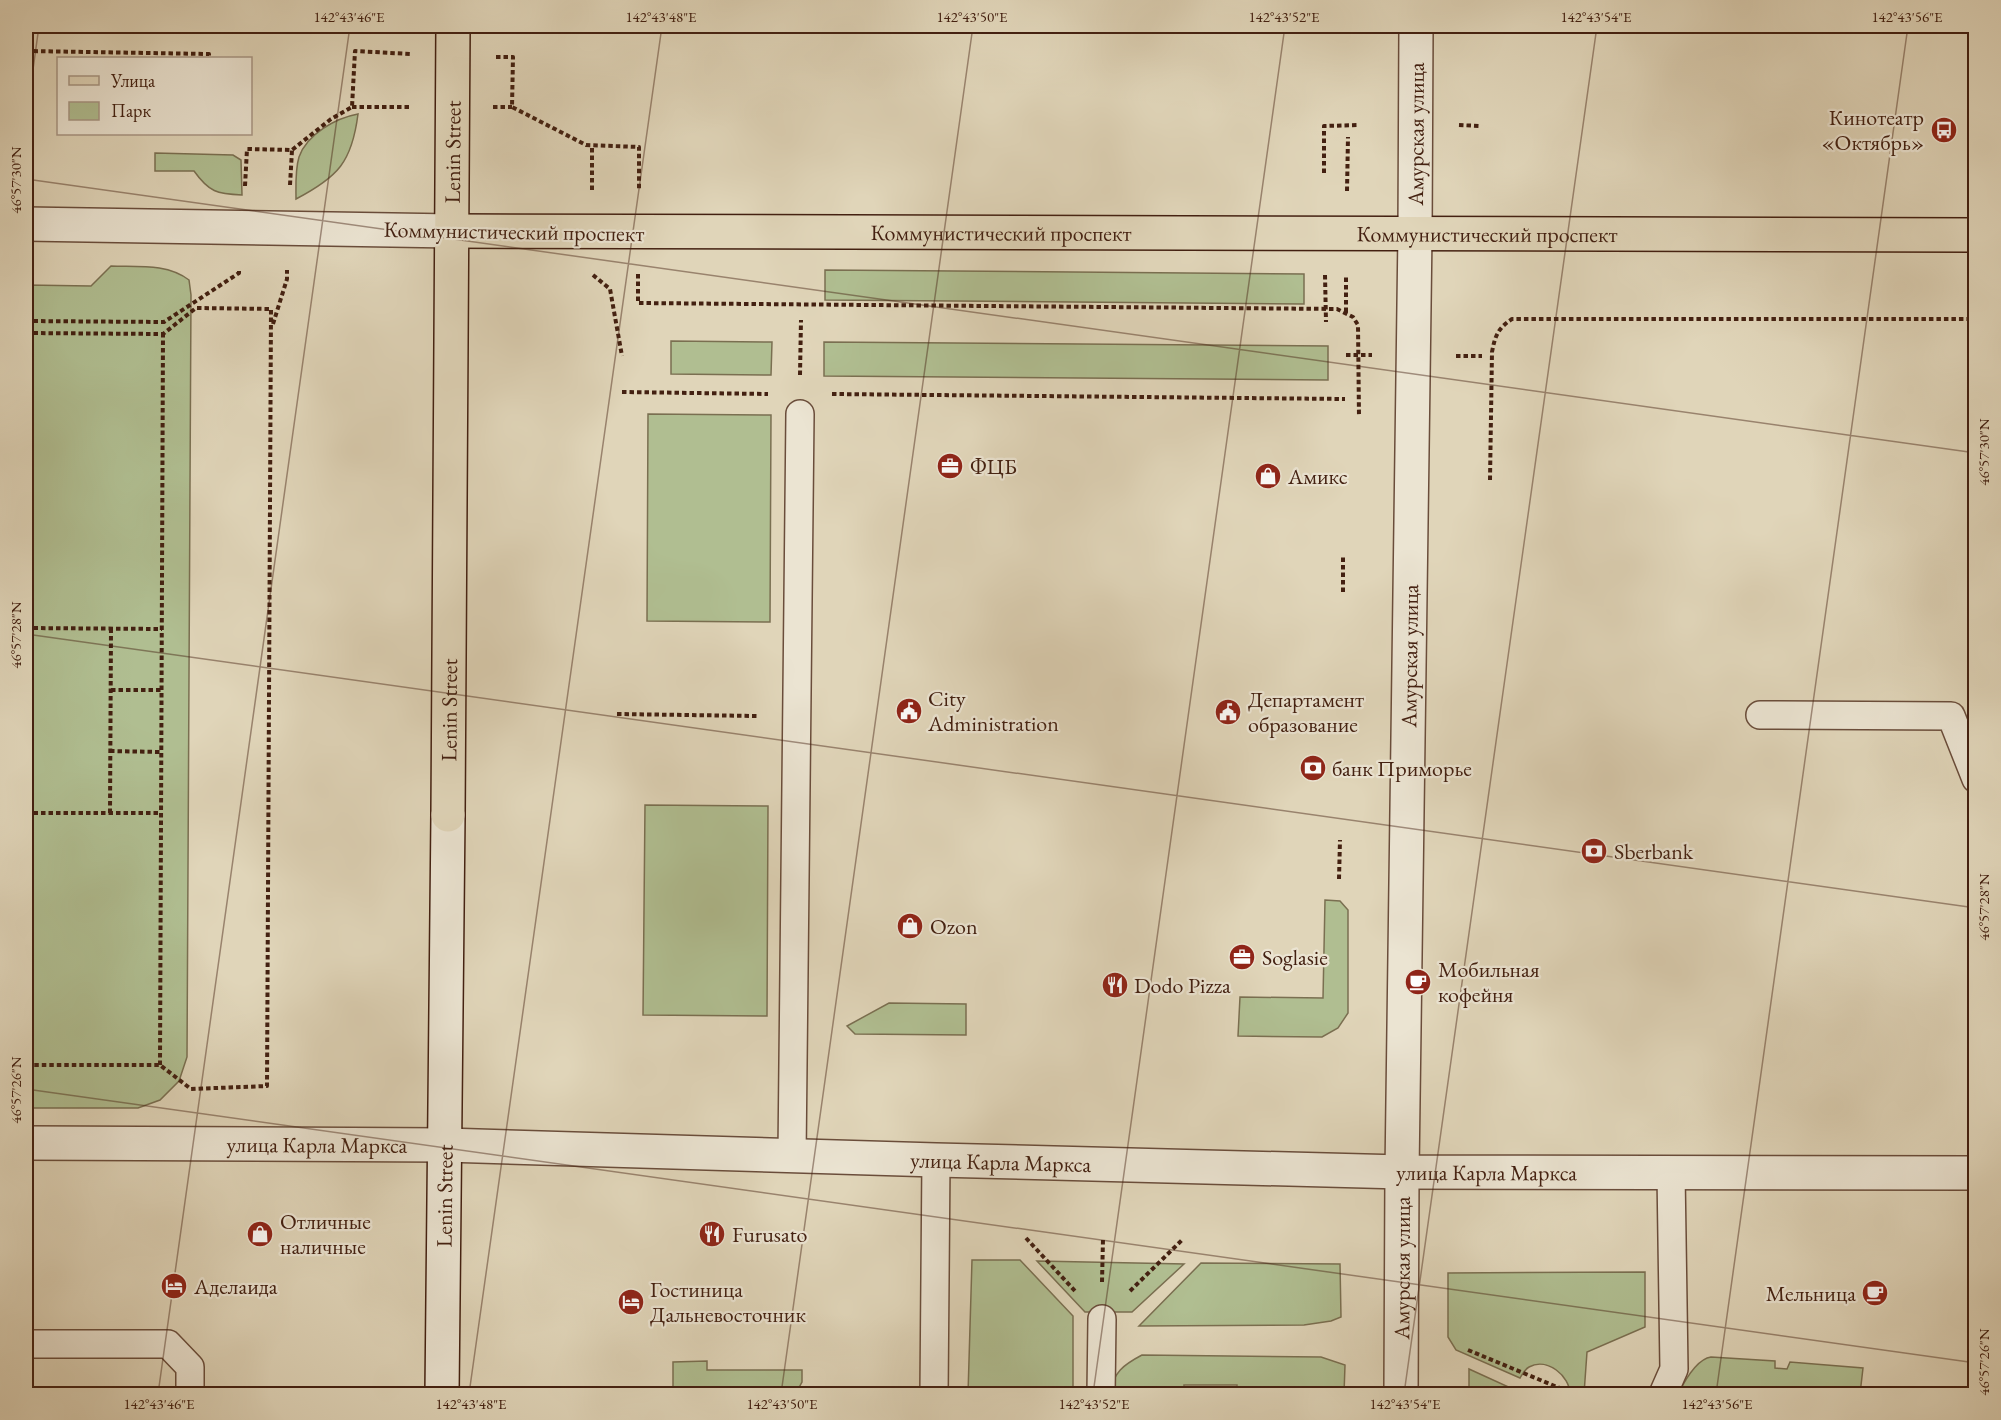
<svg xmlns="http://www.w3.org/2000/svg" width="2001" height="1420" viewBox="0 0 2001 1420" font-family="'EB Garamond',serif">
<style>
.green{fill:#b0be91;stroke:#7a6f51;stroke-width:1.5}
.lines{fill:none;stroke-linecap:round;stroke-linejoin:round}
.service-casing{stroke:#6a4d3b;stroke-width:30}
.minor-casing{stroke:#6a4d3b;stroke-width:36}
.tertiary-casing{stroke:#6a4d3b;stroke-width:36}
.secondary-casing{stroke:#432011;stroke-width:36}
.primary-casing{stroke:#432011;stroke-width:36}
.path{stroke:#432011;stroke-width:4;stroke-dasharray:4.5 3;stroke-linecap:butt}
.service{stroke:#ebe4d2;stroke-width:27}
.minor{stroke:#ebe4d2;stroke-width:33}
.tertiary{stroke:#ebe4d2;stroke-width:33}
.secondary{stroke:#ebe4d2;stroke-width:33}
.primary{stroke:#e0d5b9;stroke-width:33}
.ticks{fill:none;stroke:#432011;stroke-width:1.5;stroke-opacity:0.45}
.labels{text-anchor:middle;stroke-width:4.5;stroke-linejoin:round;paint-order:stroke}
.poi-label{font-size:22px;fill:#432011;stroke:#ebe4d2;text-anchor:start}
.street-label{font-size:22px;fill:#432011;stroke:#ebe4d2}
.neatline{fill:none;stroke:#432011;stroke-width:2}
.ticks-label{font-size:15px;text-anchor:middle;fill:#432011}
</style>
<rect width="100%" height="100%" fill="#e0d5b9"/>
<filter id="stains"><feTurbulence type="fractalNoise" baseFrequency=".00333" numOctaves="4"/><feColorMatrix values="0 0 0 0 .2 0 0 0 0 .09 0 0 0 0 .02 0 0 0 .5 -.17"/></filter>
<radialGradient id="worn" r=".72"><stop offset=".6" stop-color="#630" stop-opacity="0"/><stop offset="1" stop-color="#630" stop-opacity=".3"/></radialGradient>
<!-- green -->
<g class="green">
<path d="M358,114C352,162 338,177 296,199C296,185 295,170 299,157C307,134 336,118 358,114Z"/>
<path d="M155,153L233,155L241,160L242,195C217,194 209,192 194,171H155Z"/>
<path d="M111,266C137,267 167,263 189,280L191,295L187,1057L179,1081L160,1100L138,1108H26V285L91,286Z"/>
<polygon points="825,270 1304,274 1304,304 825,300"/>
<polygon points="671,341 772,342 771,375 671,374"/>
<polygon points="824,342 1328,346 1328,380 824,376"/>
<polygon points="648,414 771,415 770,622 647,621"/>
<polygon points="645,805 768,806 767,1016 643,1015"/>
<polygon points="1325,900 1340,901 1348,910 1348,1013 1338,1028 1322,1037 1238,1036 1240,997 1323,998"/>
<polygon points="889,1003 966,1004 966,1035 855,1034 847,1026"/>
<polygon points="972,1260 1020,1260 1073,1316 1073,1394 968,1394"/>
<polygon points="1037,1261 1184,1264 1132,1312 1085,1312"/>
<polygon points="1201,1263 1340,1264 1341,1317 1331,1321 1304,1325 1139,1326"/>
<path d="M1645,1272V1327L1587,1352L1584,1394H1570C1570,1376 1547,1357 1529,1367C1525,1369 1522,1375 1520,1378L1456,1350L1448,1337V1273Z"/>
<path d="M1142,1355L1321,1357L1345,1365L1344,1394H1237V1385H1184V1394H1109C1114,1372 1123,1365 1142,1355Z"/>
<path d="M1711,1357L1775,1361V1368L1787,1369L1790,1362L1863,1368L1860,1394L1763,1393L1762,1394H1678C1684,1382 1697,1359 1711,1357Z"/>
<polygon points="707,1361 707,1370 802,1370 802,1382 797,1391 778,1394 673,1394 673,1362"/>
<polygon points="1469,1369 1513,1389 1515,1394 1469,1394"/>
</g>
<g class="lines">
<defs>
<g id="service">
<polyline points="1760,715 1951,716 1976,779"/>
<polyline points="792,1156 800,414"/>
<polyline points="26,1344 168,1344 190,1367 190,1394"/>
<polyline points="934,1394 936,1160"/>
<polyline points="1101,1394 1102,1319"/>
<polyline points="1663,1394 1674,1369 1671,1173"/>
</g>
<g id="minor">
<path id="s1" d="M1401,1394L1402,1172L1415,233"/>
</g>
<g id="tertiary">
<polyline points="26,224 453,231"/>
<path id="s2" d="M1415,233L1416,26"/>
<path id="s3" d="M26,1143L446,1145L936,1160L1402,1172L1976,1173"/>
</g>
<g id="secondary">
<path id="s4" d="M442,1394L448,815"/>
</g>
<g id="primary">
<path id="s5" d="M453,231L1976,235"/>
<path id="s6" d="M448,815L453,26"/>
</g>
</defs>
<!-- service casing -->
<use href="#service" class="service-casing"/>
<!-- minor casing -->
<use href="#minor" class="minor-casing"/>
<!-- tertiary casing -->
<use href="#tertiary" class="tertiary-casing"/>
<!-- secondary casing -->
<use href="#secondary" class="secondary-casing"/>
<!-- primary casing -->
<use href="#primary" class="primary-casing"/>
<!-- path -->
<g class="path">
<polyline points="26,51 209,54 209,58"/>
<polyline points="496,57 513,57 512,107 586,145 639,147 639,189"/>
<polyline points="352,107 411,107"/>
<polyline points="493,107 512,107"/>
<polyline points="1459,125 1479,126"/>
<polyline points="1324,173 1324,126 1359,125"/>
<polyline points="290,185 292,150"/>
<polyline points="245,186 247,149 292,150 331,119 352,107 355,51 410,54"/>
<polyline points="592,190 592,146"/>
<polyline points="1347,191 1348,137"/>
<polyline points="638,274 638,303 1337,309 1353,317 1358,325 1359,417"/>
<polyline points="593,275 610,289 622,356"/>
<polyline points="1325,275 1326,322"/>
<polyline points="1346,312 1346,277"/>
<polyline points="26,321 164,322 239,273 239,271"/>
<polyline points="273,324 287,279 287,270"/>
<polyline points="26,333 163,334 196,308 271,309 267,1086 191,1089 160,1065 26,1065"/>
<polyline points="1346,355 1372,355"/>
<polyline points="1456,356 1482,356"/>
<polyline points="800,375 801,320"/>
<polyline points="622,392 768,394"/>
<polyline points="832,394 1345,399"/>
<path d="M1490,480L1492,352C1495,336 1498,328 1512,319H1976"/>
<polyline points="1343,592 1343,557"/>
<polyline points="26,628 162,629"/>
<polyline points="111,690 161,690"/>
<polyline points="617,714 757,716"/>
<polyline points="110,751 161,752"/>
<polyline points="26,813 161,813"/>
<polyline points="110,813 111,628"/>
<polyline points="1339,879 1340,840"/>
<polyline points="160,1065 163,334"/>
<polyline points="26,1199 31,1199"/>
<polyline points="1026,1238 1076,1292"/>
<polyline points="1102,1282 1103,1239"/>
<polyline points="1130,1291 1183,1239"/>
<polyline points="1468,1350 1574,1394"/>
</g>
<!-- service -->
<use href="#service" class="service"/>
<!-- minor -->
<use href="#minor" class="minor"/>
<!-- tertiary -->
<use href="#tertiary" class="tertiary"/>
<!-- secondary -->
<use href="#secondary" class="secondary"/>
<!-- primary -->
<use href="#primary" class="primary"/>
</g>
<!-- ticks -->
<path class="ticks" d="M26,120L39,26M26,179L1976,453M26,634L1976,908M26,1089L1976,1363M158,1394L350,26M469,1394L662,26M781,1394L973,26M1093,1394L1285,26M1404,1394L1597,26M1716,1394L1908,26"/>
<!-- icons -->
<defs>
<symbol id="bus-disc" viewBox="-11 -11 22 22"><circle r="9.5" fill="#8f2418" stroke="#ebe4d2"/><path d="M-5-6H5V4H4V6H2V4H-2V6H-4V4H-5ZM-3.5-4V0h7V-4ZM-3.5 1.2v1.5H-2V1.2ZM2 1.2v1.5H3.5V1.2Z" fill="#fff"/></symbol>
<symbol id="office-disc" viewBox="-11 -11 22 22"><circle r="9.5" fill="#8f2418" stroke="#ebe4d2"/><path d="M-6-3h4V-5.5h4V-3h4V5H-6ZM-1-4.5V-3h2v-1.5ZM-6 0V1H6V0Z" fill="#fff"/></symbol>
<symbol id="shop-disc" viewBox="-11 -11 22 22"><circle r="9.5" fill="#8f2418" stroke="#ebe4d2"/><path d="M-5-2.5h2.3a2.7 3.5 0 0 1 5.4 0H5L5.5 6h-11ZM-1.5-2.5h3a1.5 2.3 0 0 0-3 0Z" fill="#fff"/></symbol>
<symbol id="civic-disc" viewBox="-11 -11 22 22"><circle r="9.5" fill="#8f2418" stroke="#ebe4d2"/><path d="M-.6-6.5H3V-4.5H.6V-3L4-1V1h2V6H-6V1h2V-1L-.6-3ZM-1.2 2.5V6h2.4V2.5Z" fill="#fff"/></symbol>
<symbol id="bank-disc" viewBox="-11 -11 22 22"><circle r="9.5" fill="#8f2418" stroke="#ebe4d2"/><path d="M-6-4H6V4H-6ZM0-2.3a2.3 2.3 0 1 0 0 4.6a2.3 2.3 0 1 0 0-4.6Z" fill="#fff"/></symbol>
<symbol id="cafe-disc" viewBox="-11 -11 22 22"><circle r="9.5" fill="#8f2418" stroke="#ebe4d2"/><path d="M-5.5-4.5H6V0H3Q3 3.5 0 3.5H-2.5Q-5.5 3.5-5.5 0ZM3-3.2v2h1.7v-2ZM-6 4.5H4V6H-6Z" fill="#fff"/></symbol>
<symbol id="restaurant-disc" viewBox="-11 -11 22 22"><circle r="9.5" fill="#8f2418" stroke="#ebe4d2"/><path d="M-5-6h1v4h1v-4h1v4h1v-4h1v5L-1.5 .5V6h-2V.5L-5-1ZM5-6V6H3V1.5H1.5Q1.5-4 5-6Z" fill="#fff"/></symbol>
<symbol id="hotel-disc" viewBox="-11 -11 22 22"><circle r="9.5" fill="#8f2418" stroke="#ebe4d2"/><path d="M-6-4.5h1.5V1H6V5H4.5V3h-9V5H-6ZM-4 0a1.8 1.8 0 1 1 3.6 0ZM.5 0V-2.5h3Q6-2.5 6 0Z" fill="#fff"/></symbol>
</defs>
<g fill-rule="evenodd">
<use href="#bus-disc" x="1929" y="115" width="30" height="30"/>
<use href="#office-disc" x="935" y="451" width="30" height="30"/>
<use href="#shop-disc" x="1253" y="461" width="30" height="30"/>
<use href="#civic-disc" x="894" y="696" width="30" height="30"/>
<use href="#civic-disc" x="1213" y="697" width="30" height="30"/>
<use href="#bank-disc" x="1298" y="753" width="30" height="30"/>
<use href="#bank-disc" x="1579" y="836" width="30" height="30"/>
<use href="#shop-disc" x="895" y="911" width="30" height="30"/>
<use href="#office-disc" x="1227" y="942" width="30" height="30"/>
<use href="#cafe-disc" x="1403" y="967" width="30" height="30"/>
<use href="#restaurant-disc" x="1100" y="970" width="30" height="30"/>
<use href="#shop-disc" x="245" y="1219" width="30" height="30"/>
<use href="#restaurant-disc" x="697" y="1219" width="30" height="30"/>
<use href="#hotel-disc" x="159" y="1271" width="30" height="30"/>
<use href="#cafe-disc" x="1860" y="1278" width="30" height="30"/>
<use href="#hotel-disc" x="616" y="1287" width="30" height="30"/>
</g>
<g class="labels">
<!-- poi labels -->
<g class="poi-label">
<text x="1924" y="125" text-anchor="end">Кинотеатр<tspan x="1924" dy="25">«Октябрь»</tspan></text>
<text x="970" y="474">ФЦБ</text>
<text x="1288" y="484">Амикс</text>
<text x="928" y="706">City<tspan x="928" dy="25">Administration</tspan></text>
<text x="1248" y="707">Департамент<tspan x="1248" dy="25">образование</tspan></text>
<text x="1332" y="776">банк Приморье</text>
<text x="1614" y="859">Sberbank</text>
<text x="930" y="934">Ozon</text>
<text x="1262" y="965">Soglasie</text>
<text x="1438" y="977">Мобильная<tspan x="1438" dy="25">кофейня</tspan></text>
<text x="1134" y="993">Dodo Pizza</text>
<text x="280" y="1229">Отличные<tspan x="280" dy="25">наличные</tspan></text>
<text x="732" y="1242">Furusato</text>
<text x="194" y="1294">Аделаида</text>
<text x="650" y="1297">Гостиница<tspan x="650" dy="25">Дальневосточник</tspan></text>
<text x="1856" y="1301" text-anchor="end">Мельница</text>
</g>
<!-- street labels -->
<g class="street-label">
<text dy="8" stroke="none"><textPath href="#s2" startOffset="99">Амурская улица</textPath></text>
<text dy="8" stroke="none"><textPath href="#s6" startOffset="663">Lenin Street</textPath></text>
<text transform="translate(514 231) rotate(1)" y="8">Коммунистический проспект</text>
<text dy="8" stroke="none"><textPath href="#s5" startOffset="548">Коммунистический проспект</textPath></text>
<text dy="8" stroke="none"><textPath href="#s5" startOffset="1034">Коммунистический проспект</textPath></text>
<text dy="8" stroke="none"><textPath href="#s1" startOffset="738">Амурская улица</textPath></text>
<text dy="8" stroke="none"><textPath href="#s6" startOffset="105">Lenin Street</textPath></text>
<text dy="8" stroke="none"><textPath href="#s3" startOffset="291">улица Карла Маркса</textPath></text>
<text dy="8" stroke="none"><textPath href="#s3" startOffset="975">улица Карла Маркса</textPath></text>
<text dy="8" stroke="none"><textPath href="#s3" startOffset="1461">улица Карла Маркса</textPath></text>
<text dy="8" stroke="none"><textPath href="#s4" startOffset="198">Lenin Street</textPath></text>
<text dy="8" stroke="none"><textPath href="#s1" startOffset="126">Амурская улица</textPath></text>
</g>
</g>
<!-- margin -->
<rect width="2001" height="1420" fill="none" stroke="#e0d5b9" stroke-width="66"/>
<!-- legend -->
<rect x="57" y="57" width="195" height="78" fill="#ebe4d2" stroke="#a89685" stroke-width="1.5"/>
<rect x="69" y="76" width="30" height="9" fill="#e0d5b9" stroke="#a89685" stroke-width="1.5"/>
<text x="111" y="87" font-size="18" fill="#432011">Улица</text>
<rect x="69" y="102" width="30" height="18" fill="#b0be91" stroke="#a89685" stroke-width="1.5"/>
<text x="111" y="117" font-size="18" fill="#432011">Парк</text>
<rect x="33" y="33" width="1935" height="1354" class="neatline"/>
<g class="ticks-label">
<text x="349" y="22">142°43'46"E</text>
<text x="661" y="22">142°43'48"E</text>
<text x="972" y="22">142°43'50"E</text>
<text x="1284" y="22">142°43'52"E</text>
<text x="1596" y="22">142°43'54"E</text>
<text x="1907" y="22">142°43'56"E</text>
<text transform="translate(16 180) rotate(-90)" y="5">46°57'30"N</text>
<text transform="translate(1984 452) rotate(-90)" y="5">46°57'30"N</text>
<text transform="translate(16 635) rotate(-90)" y="5">46°57'28"N</text>
<text transform="translate(1984 907) rotate(-90)" y="5">46°57'28"N</text>
<text transform="translate(16 1090) rotate(-90)" y="5">46°57'26"N</text>
<text transform="translate(1984 1362) rotate(-90)" y="5">46°57'26"N</text>
<text x="159" y="1409">142°43'46"E</text>
<text x="471" y="1409">142°43'48"E</text>
<text x="782" y="1409">142°43'50"E</text>
<text x="1094" y="1409">142°43'52"E</text>
<text x="1405" y="1409">142°43'54"E</text>
<text x="1717" y="1409">142°43'56"E</text>
</g>
<rect width="100%" height="100%" filter="url(#stains)"/>
<rect width="100%" height="100%" fill="url(#worn)"/>
</svg>
